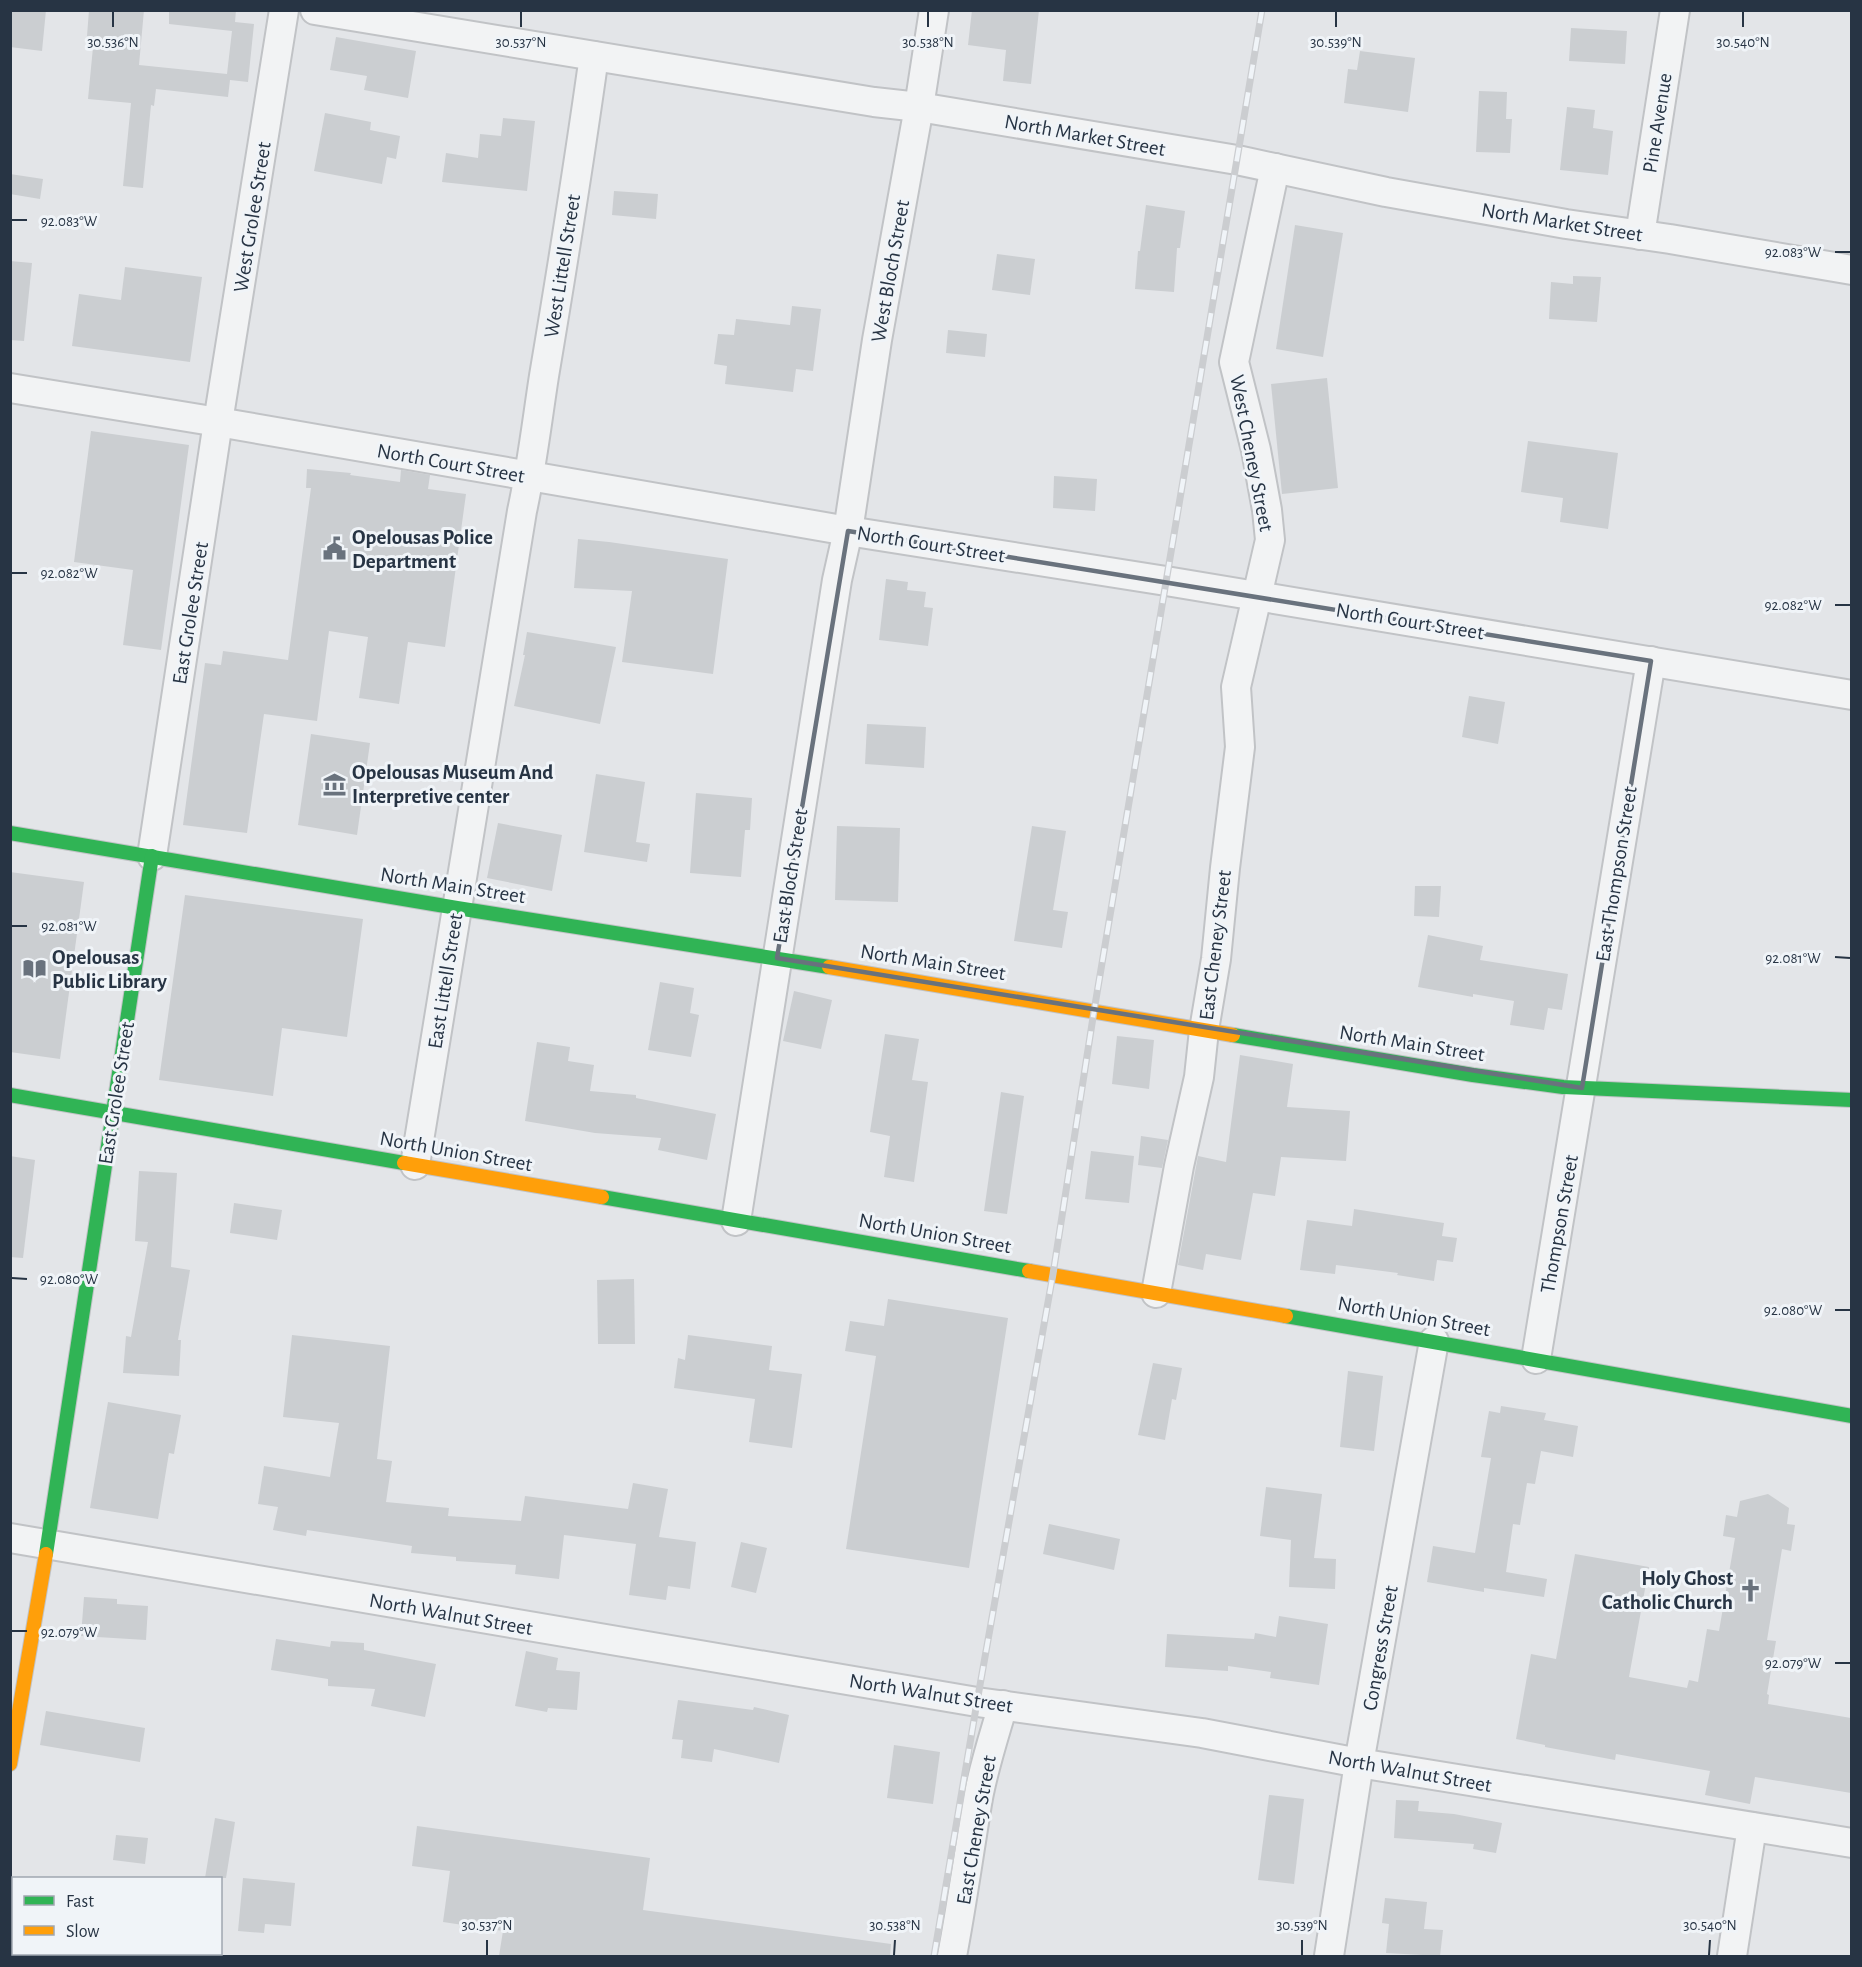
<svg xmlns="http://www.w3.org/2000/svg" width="1862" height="1967" viewBox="0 0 1862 1967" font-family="'Alegreya Sans',sans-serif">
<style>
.building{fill:#cbced1}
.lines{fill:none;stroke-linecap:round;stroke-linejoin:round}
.street-casing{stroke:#c1c3c6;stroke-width:32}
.fast-casing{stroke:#c1c3c6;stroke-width:16}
.slow-casing{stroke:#c1c3c6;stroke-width:16}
.street{stroke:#f2f3f4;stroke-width:28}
.fast{stroke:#30b455;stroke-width:14}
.slow{stroke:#ff9f0a;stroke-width:14}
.rail-casing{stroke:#cbcdd0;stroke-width:7}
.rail{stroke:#f0f4f8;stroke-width:4.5;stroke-dasharray:14;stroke-linecap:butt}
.marked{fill:none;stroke:#69727d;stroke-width:4.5;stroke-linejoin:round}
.ticks{fill:none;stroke:#273444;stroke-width:2}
.labels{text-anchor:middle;stroke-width:6;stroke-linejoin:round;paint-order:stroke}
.street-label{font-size:21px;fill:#273444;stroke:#f0f4f8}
.poi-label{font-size:21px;font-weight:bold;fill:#273444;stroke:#f0f4f8;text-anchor:start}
.ticks-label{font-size:15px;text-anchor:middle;fill:#273444;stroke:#f0f4f8;stroke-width:6;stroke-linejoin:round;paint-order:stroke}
</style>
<rect width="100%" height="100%" fill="#e3e5e8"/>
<!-- building -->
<g class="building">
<polygon points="12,10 46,10 42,51 10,47"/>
<polygon points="89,10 144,10 139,65 227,74 232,31 169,24 169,10 236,10 235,22 254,24 248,82 230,80 228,97 156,89 154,106 151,105 143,188 123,186 131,103 88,99 94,37 87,36"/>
<polygon points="972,10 1039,10 1031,84 1003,81 1006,50 968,45"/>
<polygon points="1571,28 1627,31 1625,64 1569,61"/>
<polygon points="336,37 416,51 408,98 364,90 367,76 330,70"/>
<polygon points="1360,51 1415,58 1408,112 1344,103 1348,69 1357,70"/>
<polygon points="1479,91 1507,92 1506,119 1512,119 1510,153 1476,152"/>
<polygon points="1567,107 1595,110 1593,128 1613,131 1608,175 1560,170"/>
<polygon points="325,113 371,122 370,130 400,136 396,159 387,157 382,184 314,171"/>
<polygon points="503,118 535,121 527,191 442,182 446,153 478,158 480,134 501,136"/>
<polygon points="10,174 43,179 40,199 10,194"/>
<polygon points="614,191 658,194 656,219 612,215"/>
<polygon points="1146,205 1185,211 1180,248 1177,248 1174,292 1135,289 1138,251 1140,251"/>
<polygon points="1295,225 1343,233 1323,357 1276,349"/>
<polygon points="997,254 1035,259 1030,295 992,290"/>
<polygon points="10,261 32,263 24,341 10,340"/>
<polygon points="125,267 202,277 190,362 72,346 79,294 121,300"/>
<polygon points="1573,276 1601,277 1597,322 1549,319 1551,282 1573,284"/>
<polygon points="792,306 821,309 813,371 796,369 793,392 725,384 727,366 714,364 718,334 734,335 736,319 790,325"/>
<polygon points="948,330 987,334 985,357 946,353"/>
<polygon points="1327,378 1338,488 1282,494 1271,384"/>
<polygon points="91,431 189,445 161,650 123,645 133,570 74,562"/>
<polygon points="1528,441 1618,453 1608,529 1560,522 1563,498 1521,492"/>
<polygon points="307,469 351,473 350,475 400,482 401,470 430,475 428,489 466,494 445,647 408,642 399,704 359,698 368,637 329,631 317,721 264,714 247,833 183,825 205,663 221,665 223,651 288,660 311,488 306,488"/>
<polygon points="1054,476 1097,479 1095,511 1053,508"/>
<polygon points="578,539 609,542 728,559 713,674 622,662 632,591 574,588"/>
<polygon points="886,579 908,582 907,590 926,592 924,607 933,608 928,646 879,640"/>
<polygon points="527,632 616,647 600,724 514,706 525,655 523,655"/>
<polygon points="1469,696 1505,702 1498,744 1462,737"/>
<polygon points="867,724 926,727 924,768 865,764"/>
<polygon points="311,734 370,743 357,835 298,825"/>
<polygon points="596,774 645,782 636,842 650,844 647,862 584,852"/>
<polygon points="696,793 752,798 750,830 745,830 741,877 690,873"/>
<polygon points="498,823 562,835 552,891 487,878"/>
<polygon points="837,826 900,828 898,902 835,900"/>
<polygon points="1032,826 1066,831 1053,910 1068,912 1062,948 1014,941"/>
<polygon points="10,872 84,882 60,1059 10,1052"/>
<polygon points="1415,886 1441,886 1439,917 1414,916"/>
<polygon points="185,895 363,919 347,1037 282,1028 273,1096 159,1080"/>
<polygon points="1428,935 1483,946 1480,960 1568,974 1562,1010 1548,1008 1544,1030 1510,1025 1514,1001 1473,994 1473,997 1418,987"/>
<polygon points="660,982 694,988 690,1013 699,1015 691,1057 648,1050"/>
<polygon points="794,991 832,1000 821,1049 783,1041"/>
<polygon points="885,1034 919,1039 912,1080 928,1082 914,1182 884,1177 890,1136 870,1132"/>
<polygon points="1117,1036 1154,1040 1149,1089 1112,1084"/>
<polygon points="537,1042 570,1047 568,1061 594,1065 590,1091 636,1095 636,1098 716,1114 707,1160 658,1150 661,1138 595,1133 525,1121"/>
<polygon points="1240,1055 1293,1064 1287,1107 1350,1111 1346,1161 1281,1157 1275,1196 1253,1193 1241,1260 1206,1254 1203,1270 1178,1265 1198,1156 1226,1162"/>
<polygon points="1001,1092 1024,1096 1007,1214 984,1211"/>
<polygon points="1141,1136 1168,1140 1162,1168 1138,1165"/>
<polygon points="1091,1151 1134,1156 1129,1203 1085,1199"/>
<polygon points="10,1156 35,1160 23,1258 10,1257"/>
<polygon points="139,1171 177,1173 171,1267 190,1270 178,1340 181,1340 179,1376 123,1373 126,1336 131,1337 148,1242 135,1241"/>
<polygon points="234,1203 282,1210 277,1240 230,1233"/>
<polygon points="1354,1209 1444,1223 1442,1236 1457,1238 1453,1262 1437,1260 1434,1281 1397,1275 1398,1273 1336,1265 1335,1274 1300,1270 1307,1220 1352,1226"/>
<polygon points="634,1279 635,1344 598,1344 597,1280"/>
<polygon points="888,1299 1008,1318 969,1568 846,1549 876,1356 845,1351 850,1321 884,1326"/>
<polygon points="292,1335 390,1346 377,1459 392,1461 386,1502 449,1508 448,1516 521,1521 525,1496 628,1509 633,1483 668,1489 659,1537 696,1542 690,1589 668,1586 666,1600 629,1595 636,1544 564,1535 559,1579 515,1574 516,1565 456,1561 456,1557 411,1553 412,1546 307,1530 306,1536 273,1530 278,1507 258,1504 264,1466 330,1477 339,1423 283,1417"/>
<polygon points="688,1335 772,1346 769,1370 802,1374 792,1448 749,1442 755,1399 674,1388 678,1358 685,1360"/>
<polygon points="1153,1363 1182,1368 1176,1400 1172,1399 1165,1440 1138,1435"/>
<polygon points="1348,1371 1383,1376 1374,1451 1340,1447"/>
<polygon points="108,1402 181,1415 174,1454 169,1453 158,1519 90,1508"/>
<polygon points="1501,1406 1546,1413 1544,1420 1578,1426 1573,1457 1541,1451 1535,1484 1527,1483 1520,1525 1513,1524 1506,1572 1547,1579 1544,1597 1484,1588 1484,1592 1427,1582 1433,1546 1475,1553 1491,1458 1481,1457 1489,1411 1500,1413"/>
<polygon points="1266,1487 1322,1494 1314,1558 1336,1559 1335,1589 1289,1587 1291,1540 1260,1536"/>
<polygon points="1768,1494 1789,1508 1787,1524 1795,1525 1791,1551 1782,1549 1767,1640 1776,1641 1767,1694 1769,1695 1768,1704 1851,1718 1851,1793 1755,1777 1750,1804 1705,1795 1710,1771 1616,1754 1615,1760 1545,1747 1545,1745 1516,1739 1531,1654 1556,1659 1575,1554 1649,1567 1629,1677 1687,1688 1689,1680 1698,1682 1707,1629 1719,1631 1735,1538 1723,1536 1726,1515 1737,1517 1740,1501"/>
<polygon points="1049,1524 1120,1539 1114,1570 1043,1554"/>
<polygon points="741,1542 767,1548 756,1593 731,1587"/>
<polygon points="84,1597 117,1599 117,1604 148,1606 146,1640 81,1636"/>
<polygon points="1279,1616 1328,1624 1319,1685 1270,1678 1271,1672 1228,1666 1228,1671 1165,1667 1167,1634 1254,1639 1255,1633 1276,1637"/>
<polygon points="276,1639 330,1647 331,1641 364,1643 364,1650 436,1664 425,1717 371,1706 375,1689 328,1686 328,1679 271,1670"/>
<polygon points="526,1651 558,1658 556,1670 580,1672 577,1710 548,1708 547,1712 515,1706"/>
<polygon points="678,1700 753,1710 754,1707 789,1715 779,1763 714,1749 712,1762 681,1758 683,1740 672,1739"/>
<polygon points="46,1711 145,1728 140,1762 40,1745"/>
<polygon points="894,1745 940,1752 933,1804 887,1798"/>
<polygon points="1269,1795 1304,1799 1294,1884 1258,1880"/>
<polygon points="1396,1800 1419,1801 1418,1811 1454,1814 1502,1823 1496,1853 1473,1849 1474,1844 1394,1838"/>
<polygon points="215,1818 235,1822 226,1878 205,1878"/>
<polygon points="417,1826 650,1858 643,1910 891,1944 890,1956 499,1956 503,1931 443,1922 450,1871 412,1866"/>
<polygon points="116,1835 148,1838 145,1864 113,1860"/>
<polygon points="243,1878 295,1883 291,1926 265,1924 264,1933 238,1931"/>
<polygon points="1385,1898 1427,1902 1424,1929 1443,1930 1440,1956 1386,1953 1389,1924 1382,1923"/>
</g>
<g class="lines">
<defs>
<g id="street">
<polyline points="315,10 874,102 919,107 1237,160 1386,192 1566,224 1670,239 1852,270"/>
<polyline points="1640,235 1675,10"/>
<polyline points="10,388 218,422 848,531 1166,581 1852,695"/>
<polyline points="152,856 218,422 284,10"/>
<path d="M415,1165L522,511C532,466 537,421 544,376C562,269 579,163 594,56"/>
<polyline points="736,1221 837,580 848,531 877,340 919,107 934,10"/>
<polyline points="1156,1293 1179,1166 1199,1077 1204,1030 1216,959 1225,868 1240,747 1236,687 1270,540 1267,510 1256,450 1234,362 1275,168"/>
<polyline points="1536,1359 1651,661"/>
<polyline points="10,1538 977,1702 1202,1733 1359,1763 1852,1843"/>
<path d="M952,1956C962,1904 969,1851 978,1798C984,1766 994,1736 1003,1705"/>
<polyline points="1329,1956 1359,1763 1434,1341"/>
<polyline points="1732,1956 1752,1827"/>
</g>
<g id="fast">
<polyline points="10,833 457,908 829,967"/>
<polyline points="1233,1035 1473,1075 1563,1087 1852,1100"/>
<polyline points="10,1095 404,1163"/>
<polyline points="602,1197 1029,1271"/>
<polyline points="1286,1316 1852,1416"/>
<polyline points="46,1554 152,856"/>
</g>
<g id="slow">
<polyline points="829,967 1233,1035"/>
<polyline points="404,1163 602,1197"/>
<polyline points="1029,1271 1286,1316"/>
<polyline points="10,1764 46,1554"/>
</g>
</defs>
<!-- street casing -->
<use href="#street" class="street-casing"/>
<!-- fast casing -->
<use href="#fast" class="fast-casing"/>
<!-- slow casing -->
<use href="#slow" class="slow-casing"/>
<!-- street -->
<use href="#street" class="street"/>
<!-- fast -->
<use href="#fast" class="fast"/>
<!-- slow -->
<use href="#slow" class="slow"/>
<defs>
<polyline id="rail" points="934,1956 977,1702 1053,1274 1094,1011 1262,10"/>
</defs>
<!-- rail casing -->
<use href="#rail" class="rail-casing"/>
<!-- rail -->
<use href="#rail" class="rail"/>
</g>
<!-- marked area -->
<path class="marked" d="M848,531L1651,661L1582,1088L777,958Z"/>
<!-- ticks -->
<path class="ticks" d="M113,27V12M521,27V12M928,27V12M1336,27V12M1743,27V12M12,220H27M1835,252H1850M12,573H27M1835,605H1850M12,926H27M1835,957L1850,958M12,1278L27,1279M1835,1310H1850M12,1631H27M1835,1663H1850M487,1955V1940M894,1955L895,1940M1302,1955V1940M1709,1955L1710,1940"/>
<!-- icons -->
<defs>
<symbol id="civic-bare" viewBox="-9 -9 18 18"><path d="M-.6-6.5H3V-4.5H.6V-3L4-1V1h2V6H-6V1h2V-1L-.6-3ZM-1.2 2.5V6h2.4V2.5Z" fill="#69727d" stroke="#f0f4f8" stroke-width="2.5" paint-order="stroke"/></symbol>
<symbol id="museum-bare" viewBox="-9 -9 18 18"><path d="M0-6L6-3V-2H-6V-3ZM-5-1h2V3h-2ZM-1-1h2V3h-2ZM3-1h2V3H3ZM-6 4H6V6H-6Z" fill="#69727d" stroke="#f0f4f8" stroke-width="2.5" paint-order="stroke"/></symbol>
<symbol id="library-bare" viewBox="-9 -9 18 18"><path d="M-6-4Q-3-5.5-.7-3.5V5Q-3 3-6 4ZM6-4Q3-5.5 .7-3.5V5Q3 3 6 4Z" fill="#69727d" stroke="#f0f4f8" stroke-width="2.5" paint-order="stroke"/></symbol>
<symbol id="church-bare" viewBox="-9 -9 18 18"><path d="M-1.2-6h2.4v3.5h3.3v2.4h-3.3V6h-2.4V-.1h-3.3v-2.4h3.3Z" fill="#69727d" stroke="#f0f4f8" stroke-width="2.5" paint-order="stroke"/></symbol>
</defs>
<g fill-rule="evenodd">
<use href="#civic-bare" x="318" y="532" width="33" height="33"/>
<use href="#museum-bare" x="318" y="768" width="33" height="33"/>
<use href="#library-bare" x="18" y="952" width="33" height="33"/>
<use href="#church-bare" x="1734" y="1574" width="33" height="33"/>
</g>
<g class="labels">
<!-- street labels -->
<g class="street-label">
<text transform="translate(1657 123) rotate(-81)" y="7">Pine Avenue</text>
<text transform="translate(1085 135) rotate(10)" y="7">North Market Street</text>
<text transform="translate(252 217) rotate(-81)" y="7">West Grolee Street</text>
<text transform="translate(1562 222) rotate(9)" y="7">North Market Street</text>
<text transform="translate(562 266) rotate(-81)" y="7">West Littell Street</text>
<text transform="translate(890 271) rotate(-80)" y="7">West Bloch Street</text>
<text transform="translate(1252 453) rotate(79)" y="7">West Cheney Street</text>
<text transform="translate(451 463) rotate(10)" y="7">North Court Street</text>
<text transform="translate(931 544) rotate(9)" y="7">North Court Street</text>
<text transform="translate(190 613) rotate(-81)" y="7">East Grolee Street</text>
<text transform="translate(1410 621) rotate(9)" y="7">North Court Street</text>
<text transform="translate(1616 874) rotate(-81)" y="7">East Thompson Street</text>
<text transform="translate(790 876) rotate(-81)" y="7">East Bloch Street</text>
<text transform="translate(453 885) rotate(9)" y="7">North Main Street</text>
<text transform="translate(1215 945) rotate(-83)" y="7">East Cheney Street</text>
<text transform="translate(933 962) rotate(9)" y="7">North Main Street</text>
<text transform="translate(445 981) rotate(-81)" y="7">East Littell Street</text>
<text transform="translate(1412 1043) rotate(9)" y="7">North Main Street</text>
<text transform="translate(116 1093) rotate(-81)" y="7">East Grolee Street</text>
<text transform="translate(456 1151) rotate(10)" y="7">North Union Street</text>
<text transform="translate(1559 1224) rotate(-80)" y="7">Thompson Street</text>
<text transform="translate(935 1233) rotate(10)" y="7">North Union Street</text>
<text transform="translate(1414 1316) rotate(10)" y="7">North Union Street</text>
<text transform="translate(451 1614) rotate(10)" y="7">North Walnut Street</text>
<text transform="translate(1380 1648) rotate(-80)" y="7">Congress Street</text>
<text transform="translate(931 1693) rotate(9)" y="7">North Walnut Street</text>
<text transform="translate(1410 1771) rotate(10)" y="7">North Walnut Street</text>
<text transform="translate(976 1830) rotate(-80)" y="7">East Cheney Street</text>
</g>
<!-- poi labels -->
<g class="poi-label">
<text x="352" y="544">Opelousas Police<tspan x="352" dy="24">Department</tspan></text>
<text x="352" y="779">Opelousas Museum And<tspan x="352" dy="24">Interpretive center</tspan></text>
<text x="52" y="964">Opelousas<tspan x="52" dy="24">Public Library</tspan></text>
<text x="1733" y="1585" text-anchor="end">Holy Ghost<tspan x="1733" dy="24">Catholic Church</tspan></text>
</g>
</g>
<g class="ticks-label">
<text x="113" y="47">30.536°N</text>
<text x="521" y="47">30.537°N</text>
<text x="928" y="47">30.538°N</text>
<text x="1336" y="47">30.539°N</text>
<text x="1743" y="47">30.540°N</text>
<text x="69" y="226">92.083°W</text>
<text x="1793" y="257">92.083°W</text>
<text x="69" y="578">92.082°W</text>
<text x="1793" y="610">92.082°W</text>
<text x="69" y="931">92.081°W</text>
<text x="1793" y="963">92.081°W</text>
<text x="69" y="1284">92.080°W</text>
<text x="1793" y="1315">92.080°W</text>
<text x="69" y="1637">92.079°W</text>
<text x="1793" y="1668">92.079°W</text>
<text x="487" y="1930">30.537°N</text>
<text x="895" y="1930">30.538°N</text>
<text x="1302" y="1930">30.539°N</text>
<text x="1710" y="1930">30.540°N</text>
</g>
<!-- border -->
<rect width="1862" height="1967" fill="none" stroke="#273444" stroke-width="24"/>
<!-- legend -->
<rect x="12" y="1877" width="210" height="78" fill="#f0f4f8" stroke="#a0a7b0" stroke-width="1.5"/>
<rect x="24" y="1896" width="30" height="9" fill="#30b455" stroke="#a0a7b0" stroke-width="1.5"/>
<text x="66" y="1907" font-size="18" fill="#273444">Fast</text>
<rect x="24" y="1926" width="30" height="9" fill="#ff9f0a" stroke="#a0a7b0" stroke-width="1.5"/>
<text x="66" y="1937" font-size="18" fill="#273444">Slow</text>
</svg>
